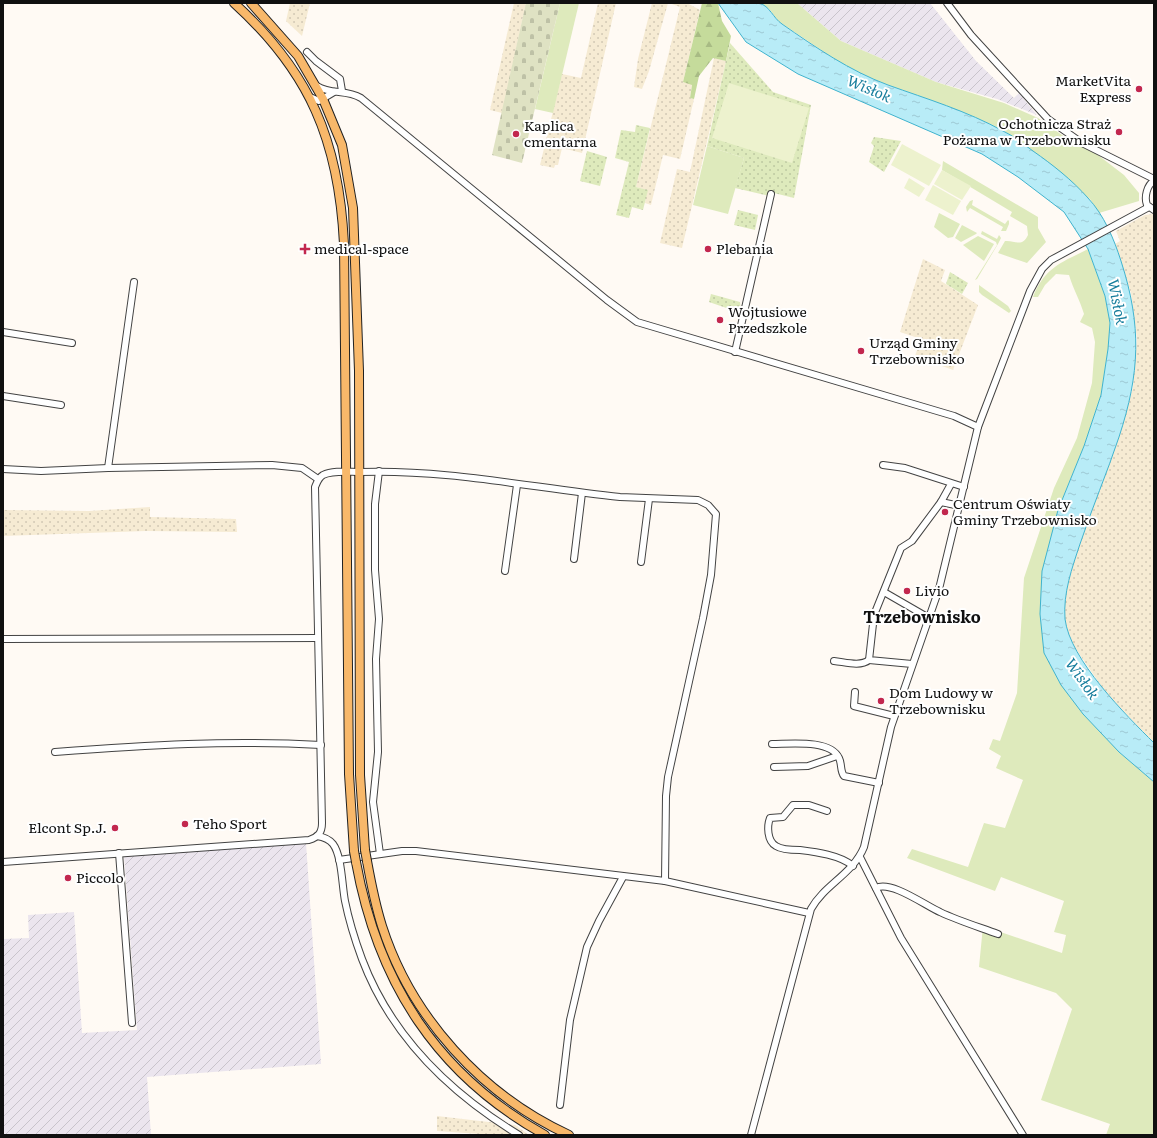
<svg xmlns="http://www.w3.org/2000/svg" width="1157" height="1138" viewBox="0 0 1157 1138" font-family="Literata,serif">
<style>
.industrial{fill:url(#industrial-furrows)}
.farmland{fill:url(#farmland-dots)}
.grass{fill:#deeabc}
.forest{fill:url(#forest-firs)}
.cemetery{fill:url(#cemetery-stones)}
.park{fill:url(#park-dots)}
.pitch{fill:#edf2ce}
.water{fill:url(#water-ripples);stroke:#3fb3ce}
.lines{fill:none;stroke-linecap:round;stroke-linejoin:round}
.minor-casing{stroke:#434343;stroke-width:8}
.major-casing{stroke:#212121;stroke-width:10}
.minor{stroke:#fff;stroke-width:6}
.major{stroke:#f8b86a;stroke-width:8}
.major-bridge-casing{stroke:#212121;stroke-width:10;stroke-linecap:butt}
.major-bridge{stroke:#f8b86a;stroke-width:8}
.poi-dot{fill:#c2274e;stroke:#fff;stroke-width:1.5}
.labels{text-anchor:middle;stroke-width:4;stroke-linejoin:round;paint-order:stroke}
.poi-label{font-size:14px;fill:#101010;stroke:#fff;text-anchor:start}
.water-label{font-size:15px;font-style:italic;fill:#187e9d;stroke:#fff}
.quarter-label{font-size:16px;font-weight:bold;fill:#101010;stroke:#fff}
</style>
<defs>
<pattern id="industrial-furrows" width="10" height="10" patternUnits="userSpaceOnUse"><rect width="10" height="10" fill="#ebe5ee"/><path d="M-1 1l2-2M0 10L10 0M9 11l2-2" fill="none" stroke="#c8c3cb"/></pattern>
<pattern id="farmland-dots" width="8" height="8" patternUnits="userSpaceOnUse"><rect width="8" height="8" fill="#f6ebd3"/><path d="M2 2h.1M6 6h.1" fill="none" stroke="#d2c8b4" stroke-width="1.8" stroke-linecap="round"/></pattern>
<pattern id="forest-firs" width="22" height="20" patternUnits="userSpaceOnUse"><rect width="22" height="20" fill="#c5db9b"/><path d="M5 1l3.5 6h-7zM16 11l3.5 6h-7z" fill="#a8bb84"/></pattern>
<pattern id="cemetery-stones" width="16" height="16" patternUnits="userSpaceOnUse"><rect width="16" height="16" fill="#dfe2c3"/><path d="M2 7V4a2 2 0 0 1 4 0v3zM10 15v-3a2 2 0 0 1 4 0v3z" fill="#bec1a6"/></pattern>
<pattern id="park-dots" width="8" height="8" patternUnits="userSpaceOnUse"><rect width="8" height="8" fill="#deeabc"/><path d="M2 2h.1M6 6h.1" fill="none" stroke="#bdc8a1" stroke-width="1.8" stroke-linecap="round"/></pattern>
<pattern id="water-ripples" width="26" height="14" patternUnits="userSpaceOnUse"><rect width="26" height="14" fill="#b8ecf7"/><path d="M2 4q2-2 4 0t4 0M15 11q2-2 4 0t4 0" fill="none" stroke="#9dc9d3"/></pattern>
</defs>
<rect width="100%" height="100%" fill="#fffaf4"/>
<!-- industrial -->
<g class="industrial">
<polygon points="797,3 930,3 976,61 1014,98 1019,93 1037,115 997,99 936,82 841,41"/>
<polygon points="306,843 321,1064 147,1077 151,1135 3,1135 3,939 29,938 28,915 74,912 82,1033 137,1030 124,856"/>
</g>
<!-- farmland -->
<g class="farmland">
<polygon points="290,3 310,3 302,36 286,21"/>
<polygon points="514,3 526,3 502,113 490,110"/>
<polygon points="598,3 616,3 582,153 562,148 558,165 555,165 554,168 540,165 562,74 581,78"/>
<polygon points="652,3 668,3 649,71 642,89 634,87 638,59"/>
<polygon points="669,3 687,3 700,10 683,82 692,84 690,98 694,99 680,159 663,155 651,205 645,203 647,190 636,187 680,7"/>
<polygon points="714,58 726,61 682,248 660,243 677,169 690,172"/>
<polygon points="1154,214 1154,743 1106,693 1073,645 1065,622 1065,599 1071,571 1094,502 1119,437 1133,387 1137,339 1131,293 1115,244 1120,241 1116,231 1145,215"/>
<polygon points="923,259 945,270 941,281 978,305 953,370 915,356 921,339 900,332"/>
<polygon points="150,507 150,517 236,519 237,532 146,531 3,536 3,510 89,511"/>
<polygon points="437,1116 515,1125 529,1135 494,1135 437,1131"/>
</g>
<!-- grass -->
<g class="grass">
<polygon points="560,3 579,3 553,113 535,109"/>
<polygon points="759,3 797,3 841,41 936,82 1004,103 1038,118 1069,140 1094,152 1124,175 1139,193 1139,201 1099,213 1090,199 1004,131 938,103 877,81 842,64 778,21 770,10"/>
<polygon points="707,146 744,158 728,214 693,205"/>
<path d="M943,161L1038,217V228L1046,242L1027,263L998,253L1005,241C1015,240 1022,248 1028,235L1027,226L1010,216L1012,212L942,170Z"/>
<polygon points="973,200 972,205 1005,224 1008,220 1009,221 1009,224 1006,231 1001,231 1003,227 970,208 967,212 966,207 970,201"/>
<polygon points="939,213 960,224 953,237 948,238 934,227"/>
<polygon points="962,225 977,233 976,234 961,242 955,238"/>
<polygon points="982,231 997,239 999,235 1001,238 998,244 977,279 975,280 997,245 996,242 981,234"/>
<polygon points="978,236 994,244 984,261 963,245"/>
<path d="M1088,249L1105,296L1110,323L1108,349L1101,395L1084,446L1058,510L1040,614L1119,752L1154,782V1135H1106L1110,1124L1041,1100L1072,1009L1056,993L979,967L983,926L1062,953L1066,935L1054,932L1064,901L1001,877L995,891L907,858L912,849L968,867L984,823L1005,828L1023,780L996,768L1001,756L989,749L993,739L1000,741L1017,693L1024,578L1054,488L1077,438L1092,383L1095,342L1092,328L1080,322L1084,314C1080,300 1073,289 1069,275L1056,274L1045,285L1038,297H1033C1045,267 1061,263 1088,249Z"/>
<polygon points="979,285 1008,306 1011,311 1009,313 982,295 979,292"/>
</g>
<!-- forest -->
<polygon class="forest" points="702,3 718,3 722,21 731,36 726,61 713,58 699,76 694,99 690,98 692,85 683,82"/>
<!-- cemetery -->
<polygon class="cemetery" points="526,3 560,3 522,163 492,155"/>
<!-- park -->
<g class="park">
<polygon points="730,43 773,92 811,105 794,198 774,193 769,196 735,188 744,158 707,146"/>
<polygon points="636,125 650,128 636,187 648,190 643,210 632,207 629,218 616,215 629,162 615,158 621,130 635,132"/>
<polygon points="874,137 901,141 884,172 869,162 874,146 871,143"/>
<polygon points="587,151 607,157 600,186 580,181"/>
<polygon points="738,210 758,215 755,230 734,225"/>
<polygon points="950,272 968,283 962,294 946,284"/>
<polygon points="711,294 740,302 741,313 709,302"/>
</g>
<!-- pitch -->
<g class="pitch">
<polygon points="729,83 809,108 792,163 712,138"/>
<polygon points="902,144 941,165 929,186 891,165"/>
<polygon points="942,170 971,186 962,200 934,184"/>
<polygon points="909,178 925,188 919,197 904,188"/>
<polygon points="933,185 961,201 953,215 925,200"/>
</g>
<!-- water -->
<path class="water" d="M718,3C729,3 750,0 759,3C770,6 773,18 782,24C815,47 850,71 888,85C927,99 967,111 1003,131C1014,136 1023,144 1033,151C1053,165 1072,180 1088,198C1104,215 1114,239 1121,261C1142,326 1140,373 1119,437C1107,473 1092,508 1080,544C1072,568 1063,593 1065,619C1070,660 1126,715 1154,743V782L1119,752L1083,714L1061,685L1044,653L1040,614L1042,571L1058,510L1084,446L1101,395L1108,349L1110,323L1105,296L1088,249L1064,212L1018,177L982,154L798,74L746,42Z"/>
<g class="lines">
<defs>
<g id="minor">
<polyline points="947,3 971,35 1048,119 1082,143 1154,179"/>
<polyline points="307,52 316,61 340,79 342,91"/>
<path d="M317,86C331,95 346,89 361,98L607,300L637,322L954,416L978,427"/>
<polyline points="310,97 319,101 334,92"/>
<path d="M1154,181C1147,185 1144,197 1147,205L1154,210"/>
<polyline points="3,332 72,343"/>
<polyline points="735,352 771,194"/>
<polyline points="3,396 61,405"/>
<polyline points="883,465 905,468 964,487"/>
<polyline points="108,468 134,282"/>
<polyline points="3,469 41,471 108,468 272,465 302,468 318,479"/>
<polyline points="379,471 375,504 375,570 379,619 376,659 378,752 373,802 380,854"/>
<polyline points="941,502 960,506"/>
<polyline points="574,559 582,493"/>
<polyline points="641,562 649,499"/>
<polyline points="505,571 517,485"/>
<polyline points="884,592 929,618"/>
<polyline points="3,639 318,638"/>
<path d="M834,661C845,662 860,667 869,660"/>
<polyline points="912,664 869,660 874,615 901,548 912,541 941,502 951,484"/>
<polyline points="855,692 854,706 894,716"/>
<path d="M772,744C790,744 830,739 839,758C842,764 840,771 844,776L879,783"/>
<path d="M55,752C146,745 230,740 321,745"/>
<polyline points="774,767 808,766 837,756"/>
<path d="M827,811L809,805H793L783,817L770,818C767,826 767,841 776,846C782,850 792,850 800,850C816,852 840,855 853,866"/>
<path d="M317,836C323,837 330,840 333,844C342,856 342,886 345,901C349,921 355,940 362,959C391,1036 450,1093 519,1135"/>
<polyline points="119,853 132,1023"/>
<polyline points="860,857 901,938 1023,1135"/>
<polyline points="339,860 402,851 416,851 665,881 809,913"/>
<path d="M3,862L309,840C318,837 322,833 322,823L315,487C317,483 318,478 323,475C333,470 349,472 360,472C447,469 533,488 620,497L698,500L708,505L716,514L711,575L703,618L668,777L666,796L665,881"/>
<path d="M876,888C891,880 926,906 940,912C959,921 979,927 998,934"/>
<polyline points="560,1105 570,1020 587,947 599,921 623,877"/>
<path d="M751,1135L811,909C824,885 853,874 864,847L891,727L939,589L978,427L1030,291L1042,269L1051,260L1149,207"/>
</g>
<g id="major">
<path d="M234,3C310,72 339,141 344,244L349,774L354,851"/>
<polyline points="251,3 298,56 323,99 342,145 353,208 359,371 360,775 365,850"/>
<path d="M367,861C371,883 375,904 382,926C411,1017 482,1095 569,1135"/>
<path d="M356,862C378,983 437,1075 545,1135"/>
</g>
</defs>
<!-- minor casing -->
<use href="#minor" class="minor-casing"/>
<!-- major casing -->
<use href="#major" class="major-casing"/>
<!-- minor -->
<use href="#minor" class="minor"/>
<!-- major -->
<use href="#major" class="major"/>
<defs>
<g id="major-bridge">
<polyline points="365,850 367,861"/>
<polyline points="354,851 356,862"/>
</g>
</defs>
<!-- major-bridge casing -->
<use href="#major-bridge" class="major-bridge-casing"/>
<!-- major-bridge -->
<use href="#major-bridge" class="major-bridge"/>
</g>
<!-- markers -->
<g class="poi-dot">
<circle cx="1139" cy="89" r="4"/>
<circle cx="1119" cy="132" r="4"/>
<circle cx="516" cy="134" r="4"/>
<path d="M303 243h4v4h4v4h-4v4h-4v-4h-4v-4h4z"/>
<circle cx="708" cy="249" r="4"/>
<circle cx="720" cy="320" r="4"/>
<circle cx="861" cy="351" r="4"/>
<circle cx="945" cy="512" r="4"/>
<circle cx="907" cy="591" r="4"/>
<circle cx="881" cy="701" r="4"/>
<circle cx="185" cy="824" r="4"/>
<circle cx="115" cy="828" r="4"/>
<circle cx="68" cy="878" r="4"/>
</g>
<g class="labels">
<!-- poi labels -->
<g class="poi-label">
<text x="1131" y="86" text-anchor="end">MarketVita<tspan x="1131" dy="16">Express</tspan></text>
<text x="1111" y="129" text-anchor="end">Ochotnicza Straż<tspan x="1111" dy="16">Pożarna w Trzebownisku</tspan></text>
<text x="524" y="131">Kaplica<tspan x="524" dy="16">cmentarna</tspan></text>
<text x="314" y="254">medical-space</text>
<text x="716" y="254">Plebania</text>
<text x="728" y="317">Wojtusiowe<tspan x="728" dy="16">Przedszkole</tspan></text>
<text x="869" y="348">Urząd Gminy<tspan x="869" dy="16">Trzebownisko</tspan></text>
<text x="953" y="509">Centrum Oświaty<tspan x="953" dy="16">Gminy Trzebownisko</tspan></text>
<text x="915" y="596">Livio</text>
<text x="889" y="698">Dom Ludowy w<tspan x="889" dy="16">Trzebownisku</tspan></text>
<text x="193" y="829">Teho Sport</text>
<text x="107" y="833" text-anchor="end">Elcont Sp.J.</text>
<text x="76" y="883">Piccolo</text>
</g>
<!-- water labels -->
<g class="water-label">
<text transform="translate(869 89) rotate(23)" y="5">Wisłok</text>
<text transform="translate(1117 302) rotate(79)" y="5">Wisłok</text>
<text transform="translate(1082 679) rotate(55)" y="5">Wisłok</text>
</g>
<!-- quarter labels -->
<g class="quarter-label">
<text x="922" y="623">Trzebownisko</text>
</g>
</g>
<!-- border -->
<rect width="1157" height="1138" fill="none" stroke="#101010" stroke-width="8"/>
</svg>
